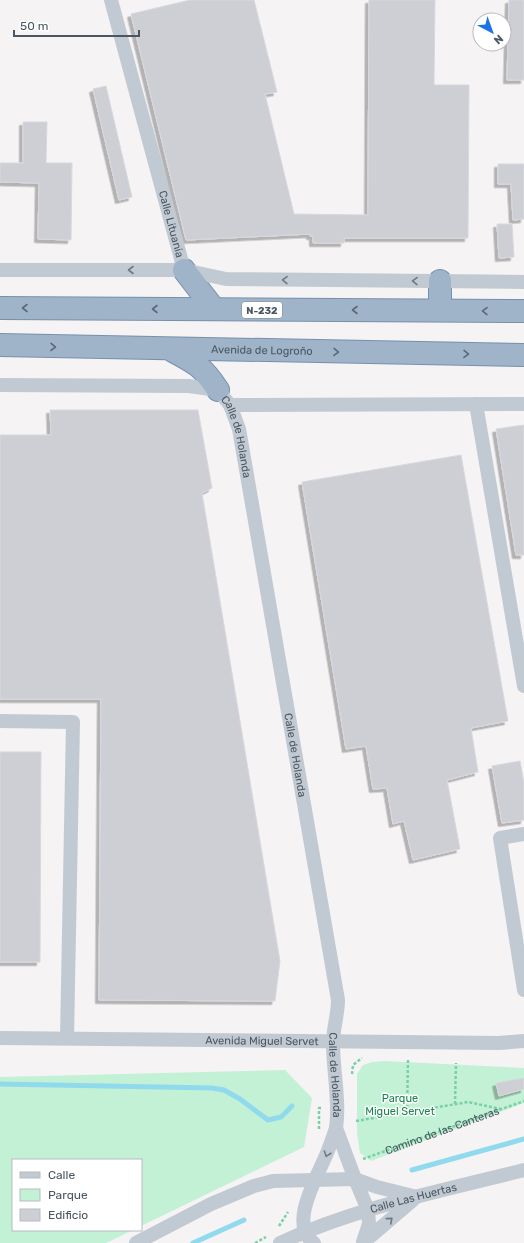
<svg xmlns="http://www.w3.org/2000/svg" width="524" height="1243" viewBox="0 0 524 1243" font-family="Rubik,sans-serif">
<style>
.green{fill:#c3f1d5}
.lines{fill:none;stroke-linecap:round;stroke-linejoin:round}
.stream{stroke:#90daee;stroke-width:5}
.building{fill:#cdcfd5;stroke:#d7d9de;filter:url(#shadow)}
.trunk-casing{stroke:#7690ad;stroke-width:24}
.path{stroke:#7ad0a6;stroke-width:2.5;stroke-dasharray:3 2;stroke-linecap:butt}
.minor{stroke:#c1cad2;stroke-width:14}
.trunk{stroke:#9fb4c9;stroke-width:22}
.oneway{stroke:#6e7983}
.oneway2{stroke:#5b6976}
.labels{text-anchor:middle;stroke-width:3;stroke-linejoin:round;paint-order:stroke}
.shield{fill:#fff;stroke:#808990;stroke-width:1}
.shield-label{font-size:10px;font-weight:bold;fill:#4a5661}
.street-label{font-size:11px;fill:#4a5661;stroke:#fff}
.park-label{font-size:11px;fill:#17864f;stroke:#fff}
</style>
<defs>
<filter id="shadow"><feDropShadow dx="-3.5" dy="3.5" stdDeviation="0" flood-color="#0004"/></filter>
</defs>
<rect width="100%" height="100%" fill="#f5f3f3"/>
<!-- green -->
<g class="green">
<polygon points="384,1061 524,1068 524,1103 371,1161 360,1153 357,1133 357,1074 363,1065 372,1062"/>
<polygon points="285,1070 312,1098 304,1147 141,1226 141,1160 13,1160 13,1230 133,1230 106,1243 0,1243 0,1077"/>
</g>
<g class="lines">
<!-- stream -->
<g class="stream">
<polyline points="0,1084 212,1088 224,1090 240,1099 268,1120 281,1117 292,1106"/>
<polyline points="412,1170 524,1139"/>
<polyline points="193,1243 244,1220"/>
</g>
</g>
<!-- building -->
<g class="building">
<polygon points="190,0 254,0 277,92 265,94 294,214 368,215 369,0 435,0 434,85 469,85 468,238 344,238 344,243 313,243 313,236 310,236 310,234 186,240 131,14"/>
<polygon points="509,0 524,0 524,80 507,80"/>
<polygon points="106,86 132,197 119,200 93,89"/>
<polygon points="23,122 47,122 46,163 72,163 71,240 38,239 39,183 0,182 0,163 23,163"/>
<polygon points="498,164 524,164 524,219 513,220 511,184 498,184"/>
<polygon points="497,224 512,224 514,257 499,258"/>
<polygon points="50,410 198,410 212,488 202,493 280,961 275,1001 99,1000 101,699 0,699 0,435 51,435"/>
<polygon points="524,425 524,555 516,555 496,429"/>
<polygon points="461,455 508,721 471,728 478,772 447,780 460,849 413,860 404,821 393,824 387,788 373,789 366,746 346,749 302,482"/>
<polygon points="0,752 41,752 40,962 0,962"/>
<polygon points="520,761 524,783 524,820 502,823 492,766"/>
<polygon points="524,1078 524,1089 499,1096 496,1083"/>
</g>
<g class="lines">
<defs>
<g id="trunk">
<polyline points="184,270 214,309"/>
<polyline points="440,281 440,310"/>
<polyline points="0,308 524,311"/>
<path id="s6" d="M0,345L524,355"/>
<path d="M173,351C196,363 203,367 218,390"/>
</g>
</defs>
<!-- trunk casing -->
<use href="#trunk" class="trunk-casing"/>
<!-- path -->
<g class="path">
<polyline points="352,1074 353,1065 362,1058"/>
<polyline points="455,1104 456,1063"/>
<polyline points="407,1113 408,1060"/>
<polyline points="356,1121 468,1102 501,1109"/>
<polyline points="319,1129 319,1108 323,1108"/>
<path id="s1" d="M363,1159L524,1101"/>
<polyline points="279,1226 288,1212"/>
<polyline points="255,1243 266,1237"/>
</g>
<!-- minor -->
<g class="minor">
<path id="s2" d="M111,0L184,270"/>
<polyline points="0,270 184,270 226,279 524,282"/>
<path id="s3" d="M0,385L189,386L218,390L230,405L239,429L338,1000C338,1015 333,1028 333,1043C333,1070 340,1102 336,1128C334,1135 331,1142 329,1148C321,1171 286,1224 314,1243"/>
<polyline points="476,404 524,686"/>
<polyline points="230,405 524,404"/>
<polyline points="0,721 73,722 67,1038"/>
<polyline points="524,834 500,838 524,990"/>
<path id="s4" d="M0,1038L499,1043L524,1041"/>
<polyline points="336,1128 355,1179 368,1210 369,1224 363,1242"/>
<polyline points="364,1242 413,1200"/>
<polyline points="136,1243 211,1204 254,1186 273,1181 355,1179 377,1187 417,1197"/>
<path id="s5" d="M280,1243C357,1207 442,1191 524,1170"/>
</g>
<!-- trunk -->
<use href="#trunk" class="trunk"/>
</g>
<!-- one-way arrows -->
<defs><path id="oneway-chevron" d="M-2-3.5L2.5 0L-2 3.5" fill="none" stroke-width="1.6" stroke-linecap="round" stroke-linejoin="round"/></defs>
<g class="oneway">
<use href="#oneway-chevron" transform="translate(131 270) rotate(-180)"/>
<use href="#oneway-chevron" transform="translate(285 280) rotate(-179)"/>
<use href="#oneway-chevron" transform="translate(415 281) rotate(-179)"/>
<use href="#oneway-chevron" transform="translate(327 1154) rotate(109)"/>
<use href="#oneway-chevron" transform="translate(390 1220) rotate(-40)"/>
</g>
<g class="oneway2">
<use href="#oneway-chevron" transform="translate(25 308) rotate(-180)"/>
<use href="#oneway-chevron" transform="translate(155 309) rotate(-180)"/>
<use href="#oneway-chevron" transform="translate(355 310) rotate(-180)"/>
<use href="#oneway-chevron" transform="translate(485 311) rotate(-179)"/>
<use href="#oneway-chevron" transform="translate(53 347) rotate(1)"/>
<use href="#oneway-chevron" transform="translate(336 352) rotate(1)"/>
<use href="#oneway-chevron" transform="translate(466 354) rotate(1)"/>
</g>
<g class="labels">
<!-- shield labels -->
<rect class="shield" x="242" y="302" width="40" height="16" rx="3"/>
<g class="shield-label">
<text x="262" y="314">N-232</text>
</g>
<!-- street labels -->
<g class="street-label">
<text dy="4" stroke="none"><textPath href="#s2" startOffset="232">Calle Lituania</textPath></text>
<text dy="4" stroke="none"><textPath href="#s6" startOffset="262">Avenida de Logroño</textPath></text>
<text dy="4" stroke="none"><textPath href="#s3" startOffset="270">Calle de Holanda</textPath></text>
<text dy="4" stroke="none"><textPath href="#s3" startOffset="594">Calle de Holanda</textPath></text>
<text dy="4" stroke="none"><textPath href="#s4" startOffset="262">Avenida Miguel Servet</textPath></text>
<text dy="4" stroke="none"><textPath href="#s3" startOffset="918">Calle de Holanda</textPath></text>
<text dy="4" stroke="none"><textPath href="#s1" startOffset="84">Camino de las Canteras</textPath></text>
<text dy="4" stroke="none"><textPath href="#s5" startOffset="141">Calle Las Huertas</textPath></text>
</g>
<!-- park labels -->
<g class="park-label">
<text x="400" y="1102">Parque<tspan x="400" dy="13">Miguel Servet</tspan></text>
</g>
</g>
<!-- legend -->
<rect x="12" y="1159" width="130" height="72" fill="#ffffff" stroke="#b7bbc0"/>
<rect x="20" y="1172" width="20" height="6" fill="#c1cad2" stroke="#b7bbc0"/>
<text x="48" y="1179" font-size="12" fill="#4a5661">Calle</text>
<rect x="20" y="1189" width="20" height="12" fill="#c3f1d5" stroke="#b7bbc0"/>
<text x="48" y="1199" font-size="12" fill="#4a5661">Parque</text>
<rect x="20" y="1209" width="20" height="12" fill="#cdcfd5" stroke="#b7bbc0"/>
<text x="48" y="1219" font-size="12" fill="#4a5661">Edificio</text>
<!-- north arrow -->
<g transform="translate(492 32) rotate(139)"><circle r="19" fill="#ffffff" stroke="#b7bbc0"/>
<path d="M0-3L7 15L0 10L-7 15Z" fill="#1a73e8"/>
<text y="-6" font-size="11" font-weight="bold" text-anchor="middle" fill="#4a5661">N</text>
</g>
<!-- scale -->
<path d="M14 30v6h125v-6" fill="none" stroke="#4a5661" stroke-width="2"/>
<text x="20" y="30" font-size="12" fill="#4a5661" stroke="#ffffff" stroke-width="3" paint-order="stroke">50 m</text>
</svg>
